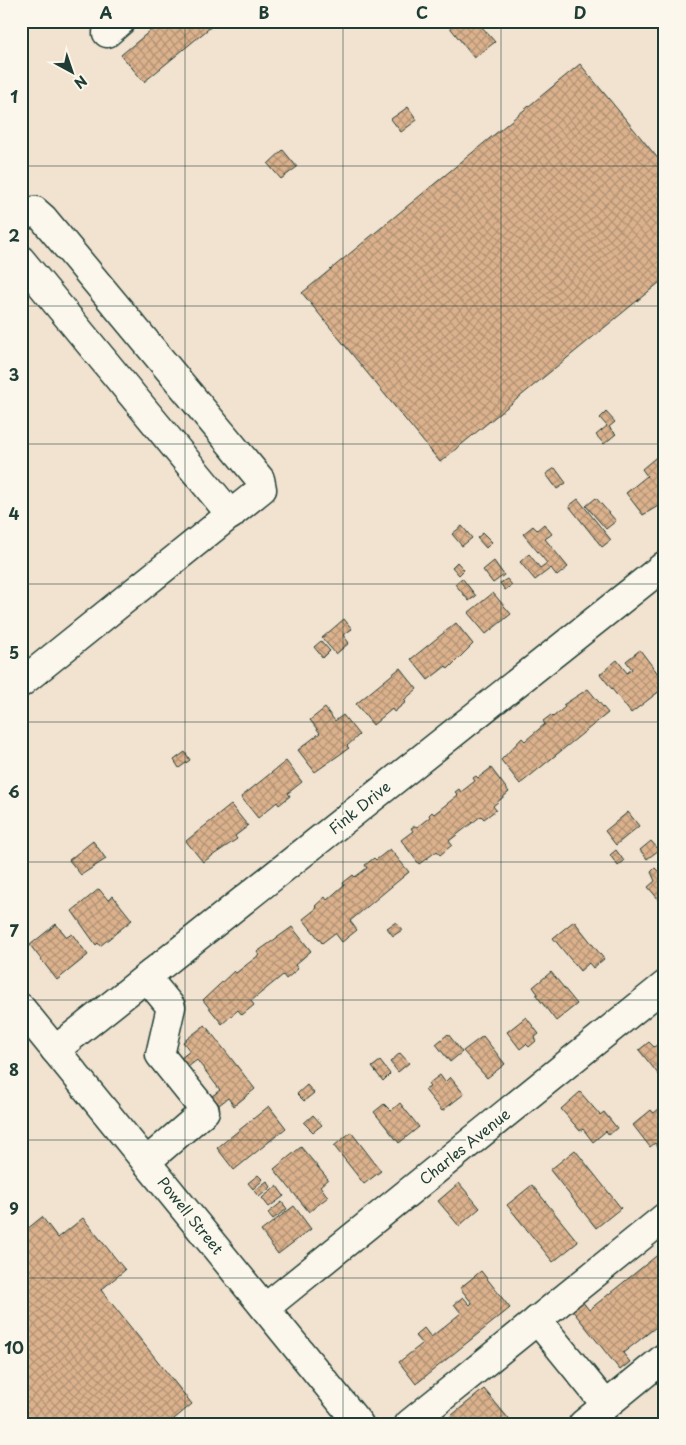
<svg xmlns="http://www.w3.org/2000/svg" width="686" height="1445" viewBox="0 0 686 1445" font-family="'Playpen Sans',sans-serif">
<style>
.building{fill:url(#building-cross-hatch);stroke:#1f3d34}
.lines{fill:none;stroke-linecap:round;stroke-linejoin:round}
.minor-casing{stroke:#1f3d34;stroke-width:31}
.minor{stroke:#fbf7ec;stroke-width:28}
.grid{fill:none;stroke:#1f3d34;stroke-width:1;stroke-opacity:0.55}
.labels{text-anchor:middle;stroke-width:4.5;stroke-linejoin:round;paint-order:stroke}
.street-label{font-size:15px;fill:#1f3d34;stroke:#fbf7ec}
.neatline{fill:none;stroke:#1f3d34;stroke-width:2}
.grid-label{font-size:16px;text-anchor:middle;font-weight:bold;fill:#1f3d34}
</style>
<defs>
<pattern id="building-cross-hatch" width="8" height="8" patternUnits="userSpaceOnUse" patternTransform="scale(1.25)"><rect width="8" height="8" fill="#dcb28d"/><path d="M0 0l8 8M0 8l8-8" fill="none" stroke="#b29274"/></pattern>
</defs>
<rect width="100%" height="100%" fill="#f2e2d0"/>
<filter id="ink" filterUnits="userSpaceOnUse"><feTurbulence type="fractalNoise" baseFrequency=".02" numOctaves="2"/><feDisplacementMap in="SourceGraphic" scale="10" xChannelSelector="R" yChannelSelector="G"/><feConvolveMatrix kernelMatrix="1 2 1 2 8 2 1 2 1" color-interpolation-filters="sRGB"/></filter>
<g filter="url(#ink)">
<!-- building -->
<g class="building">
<polygon points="162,21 218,21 144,82 121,55"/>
<polygon points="445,21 486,21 482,27 495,42 474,58"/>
<polygon points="580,64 665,167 665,278 440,462 302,293"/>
<polygon points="408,107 417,120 401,132 391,119"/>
<polygon points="283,150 297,167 281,179 268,164"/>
<polygon points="606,412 615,422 609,427 616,434 604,444 596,435 607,426 600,418"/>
<polygon points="660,454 665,460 665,502 643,515 626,493 647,476 642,469"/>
<polygon points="555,468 566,483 557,489 546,474"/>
<polygon points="596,498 616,521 606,529 586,506"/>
<polygon points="578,499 611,540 602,547 569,506"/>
<polygon points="544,524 552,534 545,539 568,567 557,576 551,568 535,580 520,562 529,554 540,568 547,563 523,534 533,526 537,530"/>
<polygon points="462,526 472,538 462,546 452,534"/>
<polygon points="483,533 492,542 486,548 477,538"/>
<polygon points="494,561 504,575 493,583 483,570"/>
<polygon points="457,562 464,570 459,575 452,567"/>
<polygon points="462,578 476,596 469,601 455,584"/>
<polygon points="507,579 512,585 505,590 500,583"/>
<polygon points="493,593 511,614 486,634 468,613"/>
<polygon points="344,619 352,629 343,635 349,643 336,654 322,638"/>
<polygon points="456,623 473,644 448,669 446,666 428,680 411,659"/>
<polygon points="321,641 330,651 323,658 314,647"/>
<polygon points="640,650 665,683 665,687 631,713 600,674 617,660 627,673 632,669 626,661"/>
<polygon points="400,668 417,689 404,700 406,702 394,712 392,709 373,725 356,704"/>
<polygon points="588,689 608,713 520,784 501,760 522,738 525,741 545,724 543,721 551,715 553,717 565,707 563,705"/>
<polygon points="325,708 335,721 343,715 359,735 347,746 349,748 315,772 298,750 320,733 310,720"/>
<polygon points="185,752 190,760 179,768 174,760"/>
<polygon points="286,761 302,782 288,793 290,796 279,805 277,802 258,818 241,797"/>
<polygon points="491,768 509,792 493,806 496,810 484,819 481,816 449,841 452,845 440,855 437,851 419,864 401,840 413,831 411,828 415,826 417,827 430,817 429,815 432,812 434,814 458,795 455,792 459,789 461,792 475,781 473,778 476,776 478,778"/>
<polygon points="231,805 248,826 235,836 237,839 203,862 186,841"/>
<polygon points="628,812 639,826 616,845 605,831"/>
<polygon points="93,841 106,859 81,875 69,860"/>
<polygon points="651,841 659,850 647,859 640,850"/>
<polygon points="390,849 409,872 350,921 357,930 342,942 335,933 322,943 303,919 317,908 315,906 325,897 327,900 344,885 343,883 353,875 355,877 367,868 365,865 374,858 376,860"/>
<polygon points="616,850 624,861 618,866 610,855"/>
<polygon points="655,868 659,872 663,869 665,871 665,907 648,887 655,881 651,872"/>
<polygon points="99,889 108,900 113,896 132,920 100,946 98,943 96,945 72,911"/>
<polygon points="574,921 604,959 593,968 589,963 580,971 553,938"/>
<polygon points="396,922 402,930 393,936 387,928"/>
<polygon points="56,924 67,937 72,934 88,955 57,980 30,945"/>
<polygon points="292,927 311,951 295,965 298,969 286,979 283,975 251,1001 254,1005 242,1015 238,1010 222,1024 203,1000 234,971 236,973 259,955 257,952"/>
<polygon points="551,972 577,1004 556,1021 536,995 538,994 533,987"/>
<polygon points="526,1017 539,1034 534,1038 536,1041 529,1047 526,1044 520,1049 507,1032"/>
<polygon points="205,1025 255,1089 234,1106 228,1098 219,1105 212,1096 220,1090 197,1060 188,1067 181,1058 190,1051 183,1042"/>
<polygon points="448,1034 462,1052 450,1062 436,1044"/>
<polygon points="483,1036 505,1064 487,1078 463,1051"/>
<polygon points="665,1039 665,1073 664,1071 659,1075 639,1050 649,1042 654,1047"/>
<polygon points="400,1053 409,1063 398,1072 390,1062"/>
<polygon points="380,1061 390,1074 383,1081 372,1067"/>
<polygon points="440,1075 445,1082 450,1077 464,1094 442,1111 425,1090 430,1087 428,1084"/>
<polygon points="307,1085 314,1093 304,1101 297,1094"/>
<polygon points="580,1092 600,1115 604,1112 617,1128 609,1135 606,1131 593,1142 583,1129 580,1131 561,1109"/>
<polygon points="400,1103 419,1127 399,1143 374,1112 384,1104 391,1111"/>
<polygon points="665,1104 665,1147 661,1151 655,1143 650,1147 633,1125 651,1110 654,1113"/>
<polygon points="269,1106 286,1128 234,1170 217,1148"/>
<polygon points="313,1115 322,1125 313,1132 304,1123"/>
<polygon points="351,1132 381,1171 364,1184 334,1146"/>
<polygon points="301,1147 328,1179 320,1186 328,1197 309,1212 274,1169"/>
<polygon points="575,1150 621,1208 596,1228 550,1170"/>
<polygon points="258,1175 263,1180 253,1189 248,1183"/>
<polygon points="267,1181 271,1187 259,1197 254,1191"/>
<polygon points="459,1183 480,1208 459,1226 438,1201"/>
<polygon points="532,1185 578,1242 553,1262 507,1205"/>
<polygon points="277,1186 284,1196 269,1207 262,1198"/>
<polygon points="282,1202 287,1209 273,1219 268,1213"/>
<polygon points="294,1206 311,1229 278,1254 261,1231"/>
<polygon points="42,1217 58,1238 83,1218 125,1270 101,1290 192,1404 168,1424 21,1424 21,1234"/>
<polygon points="665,1235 665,1320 623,1353 630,1362 620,1370 572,1310 582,1301 589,1310 665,1249 658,1240"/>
<polygon points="481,1271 510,1308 416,1384 399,1362 422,1344 415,1336 424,1328 431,1337 461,1313 454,1304 463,1297 470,1305 472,1303 460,1288"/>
<polygon points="484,1389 513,1424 448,1424 446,1420"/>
</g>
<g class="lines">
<defs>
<g id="minor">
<polyline points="107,33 121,21"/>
<polyline points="21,217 35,211 43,218 260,479 262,489 21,683"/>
<polyline points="21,260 231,515"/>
<polyline points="21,1008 359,1424"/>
<polyline points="55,1050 665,565"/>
<polyline points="146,1162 205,1111 160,1055 171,1007 147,978"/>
<polyline points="265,1308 665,985"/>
<polyline points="537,1320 606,1405"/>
<polyline points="409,1424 665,1217"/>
<polyline points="583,1424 665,1357"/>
</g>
</defs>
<!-- minor casing -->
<use href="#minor" class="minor-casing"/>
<!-- minor -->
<use href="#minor" class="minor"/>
</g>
</g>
<!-- grid -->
<path class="grid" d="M185,21V1424M343,21V1424M501,21V1424M21,166H665M21,306H665M21,444H665M21,584H665M21,722H665M21,862H665M21,1000H665M21,1140H665M21,1278H665"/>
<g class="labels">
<!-- street labels -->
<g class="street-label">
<text transform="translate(360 808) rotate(-39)" y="5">Fink Drive</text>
<text transform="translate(465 1147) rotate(-39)" y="5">Charles Avenue</text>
<text transform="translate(190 1216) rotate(51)" y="5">Powell Street</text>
</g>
</g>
<!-- margin -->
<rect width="686" height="1445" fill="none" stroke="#fbf7ec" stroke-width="55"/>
<!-- north arrow -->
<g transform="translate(72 72) rotate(140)" stroke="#fbf7ec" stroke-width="4" paint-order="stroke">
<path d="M0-4L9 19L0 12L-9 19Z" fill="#1f3d34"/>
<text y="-8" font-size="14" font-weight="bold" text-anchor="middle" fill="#1f3d34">N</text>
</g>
<rect x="28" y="28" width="630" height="1390" class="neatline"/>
<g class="grid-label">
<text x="106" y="19">A</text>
<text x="264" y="19">B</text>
<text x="422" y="19">C</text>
<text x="580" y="19">D</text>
<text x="14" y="103">1</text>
<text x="14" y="242">2</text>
<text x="14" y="381">3</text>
<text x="14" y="520">4</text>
<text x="14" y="659">5</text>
<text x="14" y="798">6</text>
<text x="14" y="937">7</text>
<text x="14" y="1076">8</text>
<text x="14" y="1215">9</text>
<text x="14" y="1354">10</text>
</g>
</svg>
